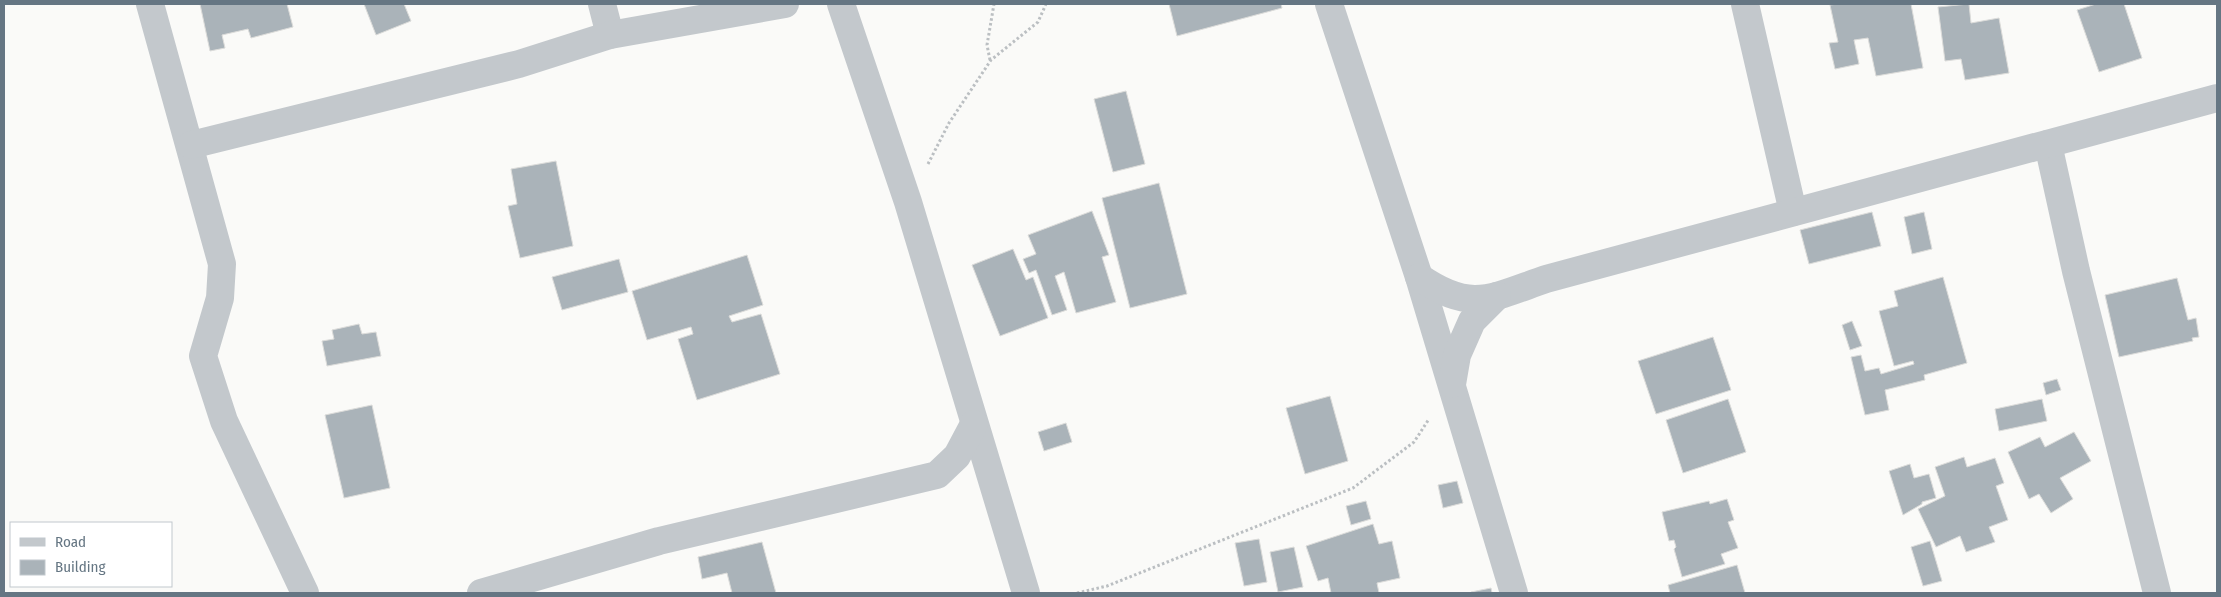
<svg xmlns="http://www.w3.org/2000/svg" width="2221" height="597" viewBox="0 0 2221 597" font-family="'Fira Sans Condensed',sans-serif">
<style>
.building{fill:#aab3b9;stroke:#dcdcda}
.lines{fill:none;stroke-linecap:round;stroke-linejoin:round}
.path{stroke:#bbbfc2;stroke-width:3;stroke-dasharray:2.5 2.5;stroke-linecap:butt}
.street{stroke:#c3c8cc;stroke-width:28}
</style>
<rect width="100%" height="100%" fill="#fafaf8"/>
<!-- building -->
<g class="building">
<polygon points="200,4 287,4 293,27 251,38 248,29 222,35 225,48 210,51"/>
<polygon points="364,4 404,4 411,21 376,35"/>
<polygon points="1169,4 1281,4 1282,8 1177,36"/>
<polygon points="1838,4 1911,4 1923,68 1876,76 1868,38 1854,40 1859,64 1835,69 1829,43 1838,42 1830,5"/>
<polygon points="1969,4 1971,23 1999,18 2009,73 1965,80 1961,59 1945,61 1938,7"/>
<polygon points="2096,4 2124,4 2142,58 2099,72 2077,10"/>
<polygon points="1126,91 1145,164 1113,172 1094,99"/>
<polygon points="556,161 573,246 520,258 508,206 517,204 511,169"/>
<polygon points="1159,183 1187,294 1130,308 1102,198"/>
<polygon points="1092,211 1109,255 1102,257 1116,302 1076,313 1064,272 1055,276 1067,310 1052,315 1036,270 1029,273 1023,259 1036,254 1028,235"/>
<polygon points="1872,212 1881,246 1809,264 1800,230"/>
<polygon points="1924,212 1932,249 1912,254 1904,217"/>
<polygon points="1013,249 1026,280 1033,277 1048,318 1000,336 972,265"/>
<polygon points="747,255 763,305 729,316 732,322 761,314 780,374 697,400 678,339 693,334 691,327 647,340 632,291"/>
<polygon points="619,259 628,292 562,310 552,277"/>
<polygon points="1943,277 1967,363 1924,375 1925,380 1885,390 1889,410 1865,415 1851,357 1861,355 1865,371 1879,368 1881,374 1914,364 1913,361 1894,366 1879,311 1898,306 1894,291"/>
<polygon points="2177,278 2188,320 2196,318 2199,337 2192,338 2193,341 2119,357 2105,295"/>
<polygon points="1852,321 1862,346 1850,350 1842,325"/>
<polygon points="359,324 362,334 376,332 381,356 327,366 322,341 334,339 332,330"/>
<polygon points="1713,337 1731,390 1656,414 1638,361"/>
<polygon points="2057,379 2061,390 2046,395 2043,383"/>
<polygon points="1330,396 1348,461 1305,474 1286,408"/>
<polygon points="1728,399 1746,452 1683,473 1666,420"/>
<polygon points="2042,399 2047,421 1999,431 1995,409"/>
<polygon points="372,405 390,488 344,498 325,415"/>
<polygon points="1066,423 1072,442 1044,451 1038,432"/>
<polygon points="2074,432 2091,461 2060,478 2073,499 2051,513 2039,494 2029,499 2008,452 2040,437 2045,447"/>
<polygon points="1964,457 1967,467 1995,458 2004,483 1996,486 2008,520 1989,527 1995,542 1966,552 1960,536 1936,547 1918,509 1945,496 1935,467"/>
<polygon points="1910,464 1914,478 1929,474 1936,498 1922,502 1922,504 1903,515 1889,471"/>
<polygon points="1457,481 1463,503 1443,508 1438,485"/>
<polygon points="1727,499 1734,520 1728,522 1738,548 1721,554 1725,564 1682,577 1674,549 1676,547 1674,540 1669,541 1662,512 1709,501 1710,504"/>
<polygon points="1366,501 1371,519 1351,525 1346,506"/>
<polygon points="1373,524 1379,544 1392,541 1400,578 1377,583 1379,593 1331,593 1328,578 1318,581 1306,546"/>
<polygon points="1259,539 1267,582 1244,586 1235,543"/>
<polygon points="1930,541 1942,581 1923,586 1911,547"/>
<polygon points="762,542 776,593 732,593 727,573 702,579 698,557"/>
<polygon points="1294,547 1303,587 1278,592 1270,552"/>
<polygon points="1737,565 1745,593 1670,593 1668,585"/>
<polygon points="1491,588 1492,593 1471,593 1471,592"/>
</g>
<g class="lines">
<!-- path -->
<g class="path">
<polyline points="990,60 987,45 994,4"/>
<polyline points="928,164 949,123 991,60 1038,22 1046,4"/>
<polyline points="1077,593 1107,586 1353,488 1414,442 1429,419"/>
</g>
<!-- street -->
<g class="street">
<polyline points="150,4 222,264 220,298 203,356 224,421 305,593"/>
<polyline points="602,4 610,35"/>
<polyline points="841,4 908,202 1026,593"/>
<polyline points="1329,4 1419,277 1514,593"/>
<polyline points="1745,4 1793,212"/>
<polyline points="2048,144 2076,271 2157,593"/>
<polyline points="191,145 519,64 610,35 785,4"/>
<path d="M1419,277C1471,313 1491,298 1546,279L2217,98"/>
<polyline points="1452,384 1457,355 1472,321 1497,296"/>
<polyline points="481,593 659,541 937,475 957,456 974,424"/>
</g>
</g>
<!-- border -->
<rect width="2221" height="597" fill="none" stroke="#657683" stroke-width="10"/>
<!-- legend -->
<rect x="10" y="522" width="162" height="65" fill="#ffffff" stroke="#c1c8cd"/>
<rect x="20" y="538" width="25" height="8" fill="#c3c8cc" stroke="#c1c8cd"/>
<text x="55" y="547" font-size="15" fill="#657683">Road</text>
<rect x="20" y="560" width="25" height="15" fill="#aab3b9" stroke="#c1c8cd"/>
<text x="55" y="572" font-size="15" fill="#657683">Building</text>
</svg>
